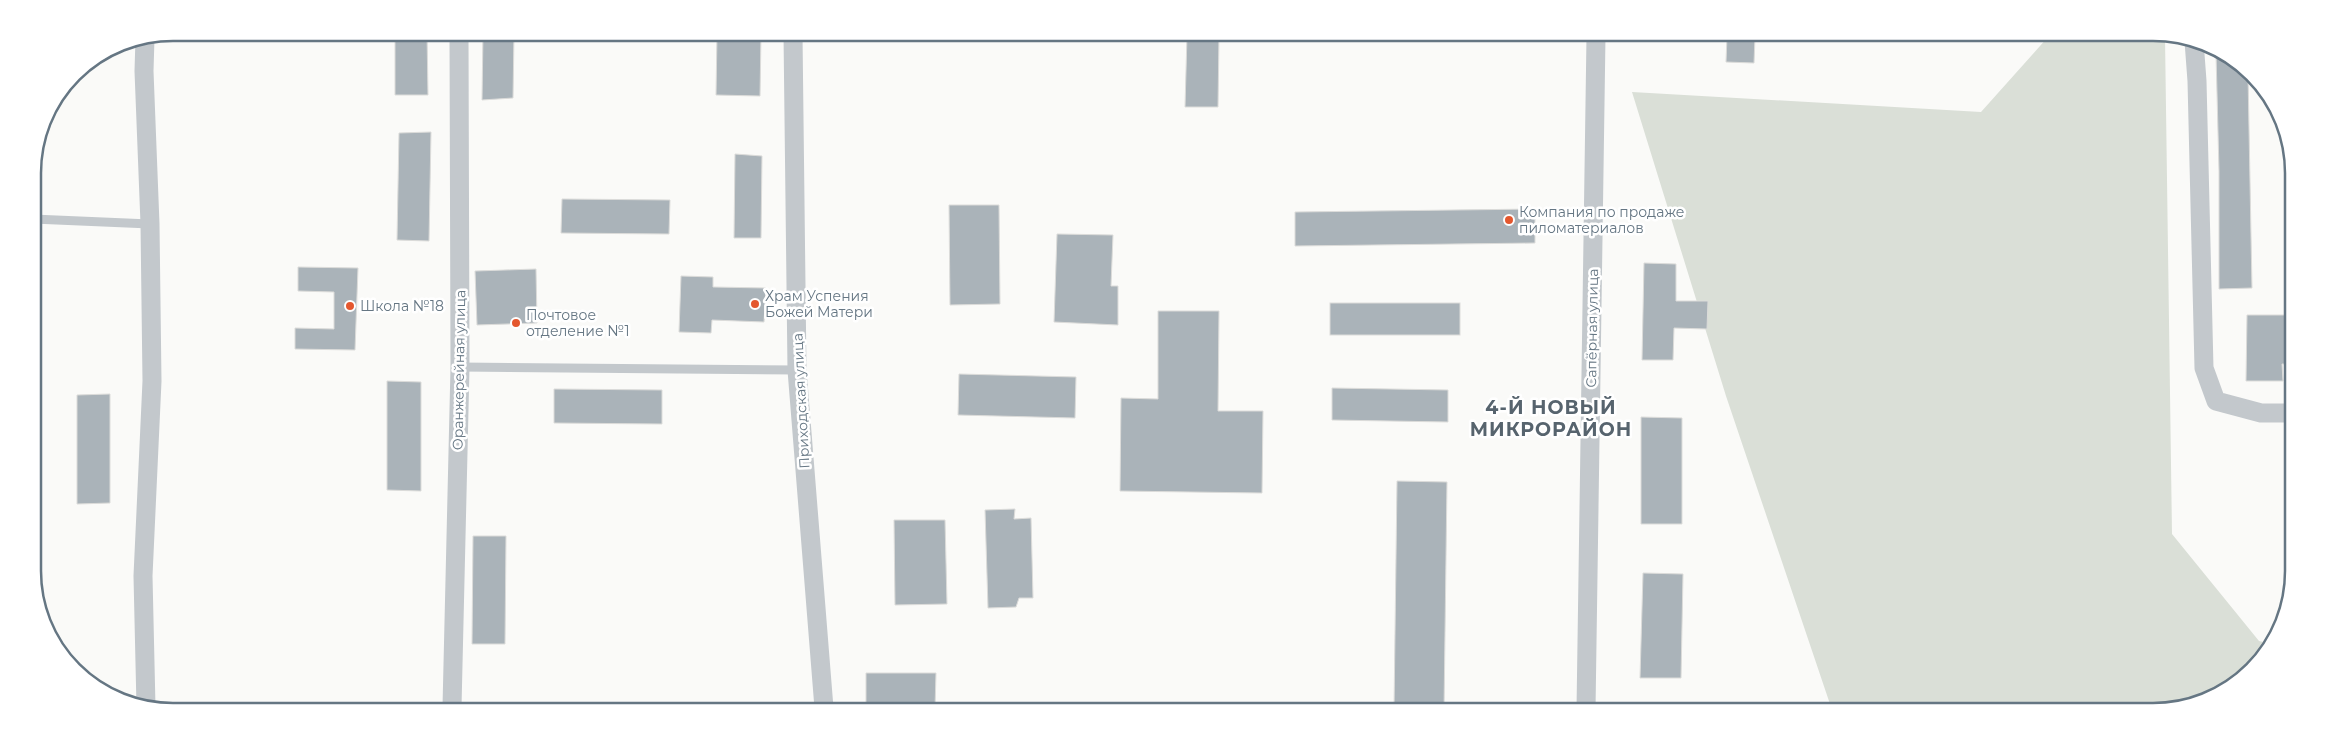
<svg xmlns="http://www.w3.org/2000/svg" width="2326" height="744" viewBox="0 0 2326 744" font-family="Montserrat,sans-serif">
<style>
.green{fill:#dadfd7}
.building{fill:#aab3b9;stroke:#dcdcda}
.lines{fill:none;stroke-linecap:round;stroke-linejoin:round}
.service{stroke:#c3c8cc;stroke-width:9}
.minor{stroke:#c3c8cc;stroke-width:19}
.poi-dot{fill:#e4572e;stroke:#fff;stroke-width:2}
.labels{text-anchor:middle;stroke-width:5;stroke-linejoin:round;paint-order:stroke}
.poi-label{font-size:14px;fill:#657683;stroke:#fff;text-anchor:start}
.street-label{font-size:14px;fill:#657683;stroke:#fff}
.district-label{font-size:19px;font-weight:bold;letter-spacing:1px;fill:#57646e;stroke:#fff}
.rim{fill:none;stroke:#657683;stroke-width:2.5}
</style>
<rect width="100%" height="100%" fill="#fafaf8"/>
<!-- green -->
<polygon class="green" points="2048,37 2165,37 2172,534 2259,641 2272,644 2239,682 2161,711 1832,710 1726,396 1632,92 1981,112"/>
<!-- building -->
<g class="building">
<polygon points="395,33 427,33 428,95 395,95"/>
<polygon points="483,33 514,33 513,98 482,100"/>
<polygon points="717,34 761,34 760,96 716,95"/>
<polygon points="1187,35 1219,35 1218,107 1185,107"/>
<polygon points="1727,36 1755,36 1754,63 1726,62"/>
<polygon points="2216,54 2248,74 2252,288 2219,289 2219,171"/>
<polygon points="431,132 429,241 397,240 399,133"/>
<polygon points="735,154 762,156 761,238 734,238"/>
<polygon points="562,199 670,200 669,234 561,233"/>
<polygon points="949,205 999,205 1000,304 950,305"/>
<polygon points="1535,209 1535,243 1295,246 1295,212"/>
<polygon points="1057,234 1113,235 1111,286 1118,286 1118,325 1054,322"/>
<polygon points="1644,263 1676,264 1676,301 1708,301 1707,329 1674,328 1673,360 1642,360"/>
<polygon points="298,267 358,268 355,350 295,349 295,328 334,329 334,292 298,291"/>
<polygon points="536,269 537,323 477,325 475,271"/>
<polygon points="681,276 713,277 713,287 766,288 764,322 712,320 711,333 679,332"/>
<rect x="1330" y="303" width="130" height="32"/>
<polygon points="1158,311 1219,311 1218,411 1263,411 1262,493 1120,491 1121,398 1158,399"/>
<polygon points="2247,315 2290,315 2290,364 2282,364 2283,381 2246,381"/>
<polygon points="959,374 1076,377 1075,418 958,415"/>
<polygon points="387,381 421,382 421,491 387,490"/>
<polygon points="1332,388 1448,390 1448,422 1332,420"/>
<polygon points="554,389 662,390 662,424 554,423"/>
<polygon points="110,394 110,503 77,504 77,395"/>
<polygon points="1641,417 1682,418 1682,524 1641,524"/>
<polygon points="1397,481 1447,482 1444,710 1394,709"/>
<polygon points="1015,509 1014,519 1031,518 1033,598 1019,598 1016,607 988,608 985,510"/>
<polygon points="894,520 945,520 947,604 895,605"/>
<polygon points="473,536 506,536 505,644 472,644"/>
<polygon points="1643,573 1683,574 1681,678 1640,678"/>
<polygon points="866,673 936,673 935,708 866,708"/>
</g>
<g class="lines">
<!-- service -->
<g class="service">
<polyline points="33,219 150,224"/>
<polyline points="460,367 797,370"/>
</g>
<!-- minor -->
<g class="minor">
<polyline points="793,34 797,370 824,708"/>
<polyline points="145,38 144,71 150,224 152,381 143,576 146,707"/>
<polyline points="2194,41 2197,81 2204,368 2216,401 2261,413 2290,413"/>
<polyline points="452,707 460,367 459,33"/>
<polyline points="1586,710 1596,36"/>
</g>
</g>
<!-- markers -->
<g class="poi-dot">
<circle cx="1509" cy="220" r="5"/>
<circle cx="755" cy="304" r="5"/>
<circle cx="350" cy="306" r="5"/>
<circle cx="516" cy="323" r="5"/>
</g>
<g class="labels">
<!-- poi labels -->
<g class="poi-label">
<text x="1519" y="217">Компания по продаже<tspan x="1519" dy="16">пиломатериалов</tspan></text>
<text x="765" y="301">Храм Успения<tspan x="765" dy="16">Божей Матери</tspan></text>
<text x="360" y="311">Школа №18</text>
<text x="526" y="320">Почтовое<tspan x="526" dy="16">отделение №1</tspan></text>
</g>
<!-- street labels -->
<g class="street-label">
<text transform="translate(1592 328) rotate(-89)" y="5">Сапёрная улица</text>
<text transform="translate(459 370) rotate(-89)" y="5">Оранжерейная улица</text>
<text transform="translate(801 401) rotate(-93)" y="5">Приходская улица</text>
</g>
<!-- district labels -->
<g class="district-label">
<text x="1551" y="414">4-Й НОВЫЙ<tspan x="1551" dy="22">МИКРОРАЙОН</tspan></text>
</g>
</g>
<!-- crop -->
<path d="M0 0H2326V744H0ZM173 41H2153A132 132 0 0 1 2285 173V571A132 132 0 0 1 2153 703H173A132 132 0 0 1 41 571V173A132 132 0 0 1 173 41Z" fill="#fff" fill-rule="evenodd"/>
<path class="rim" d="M173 41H2153A132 132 0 0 1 2285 173V571A132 132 0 0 1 2153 703H173A132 132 0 0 1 41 571V173A132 132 0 0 1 173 41Z"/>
</svg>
